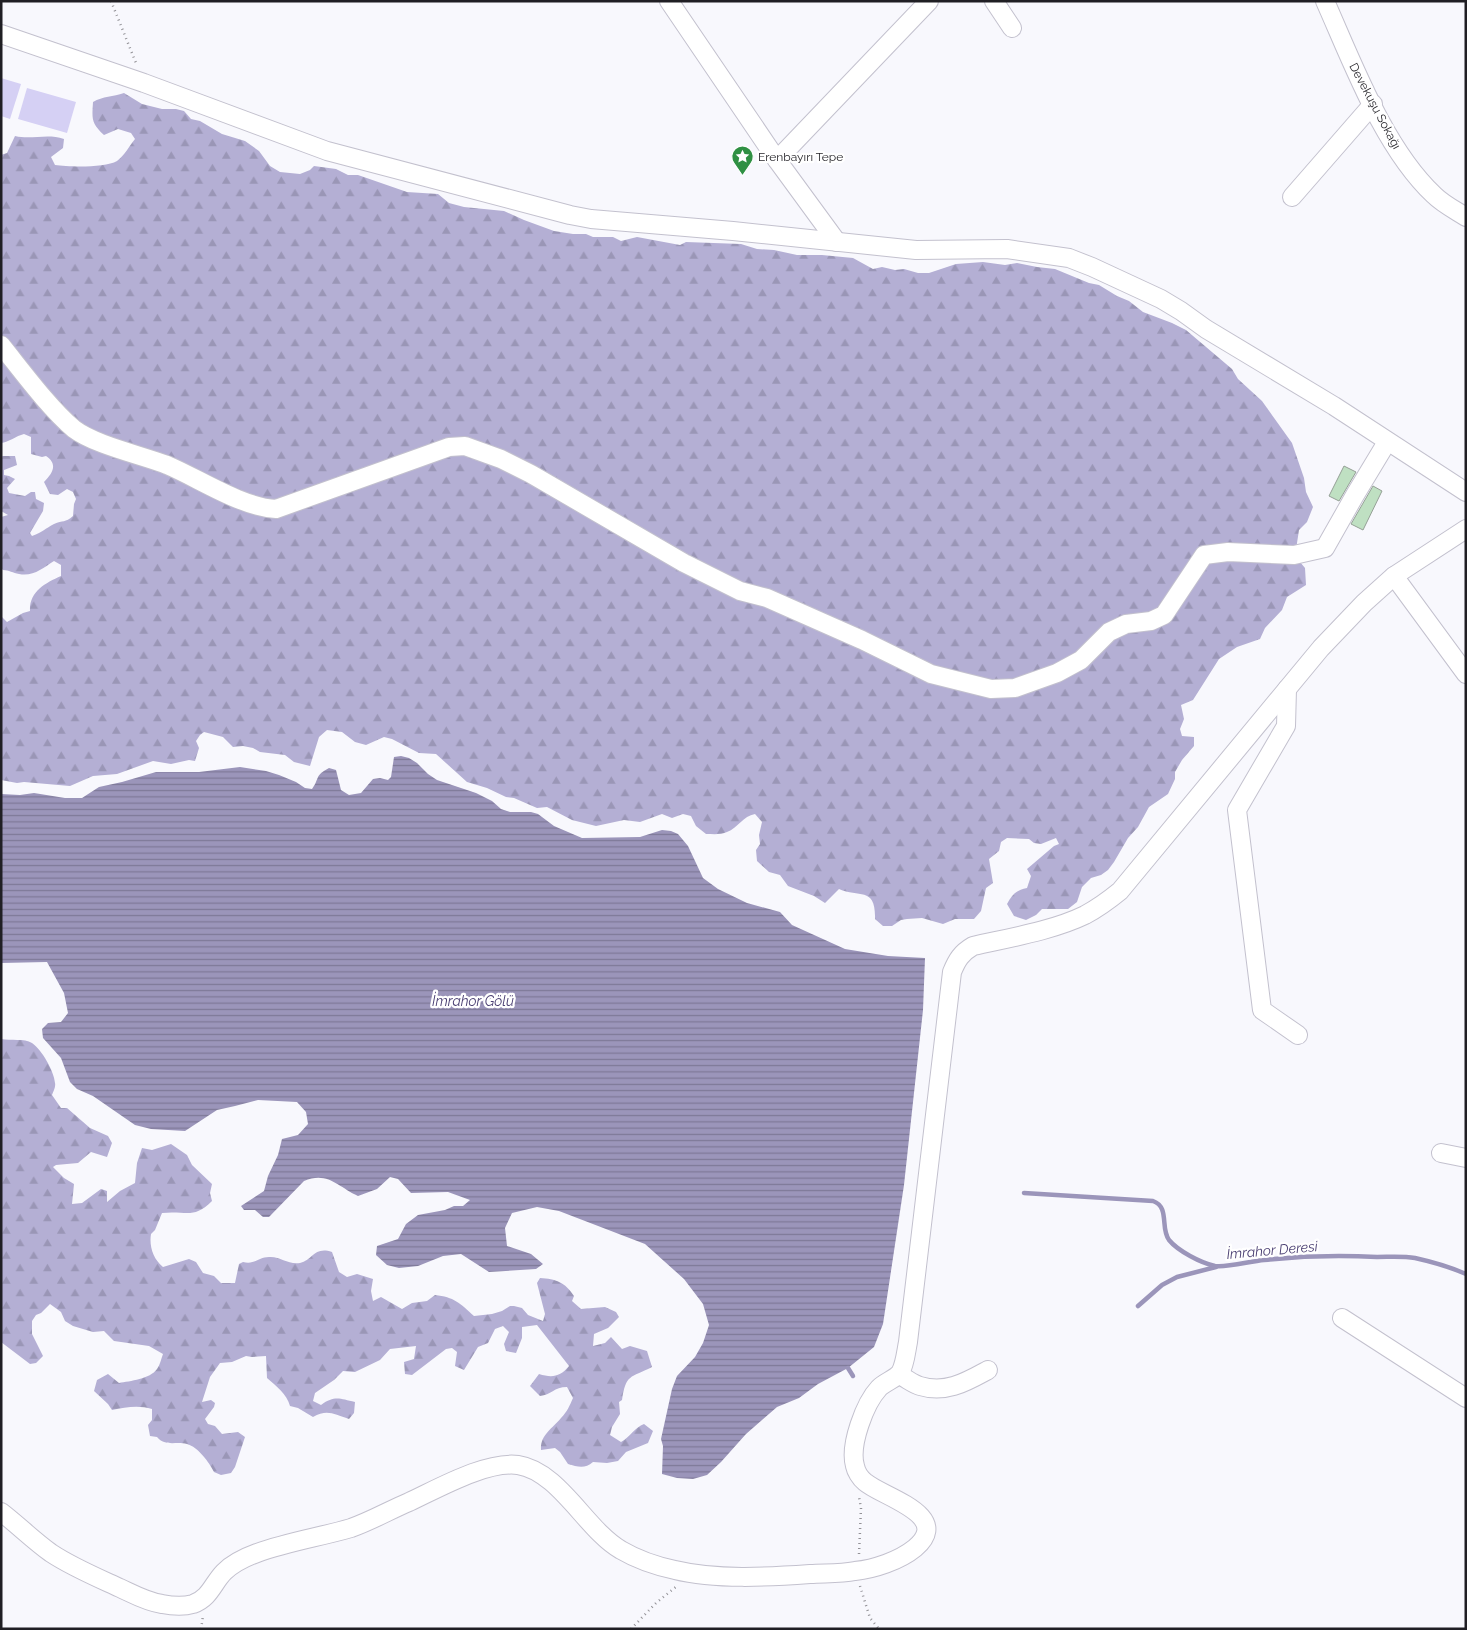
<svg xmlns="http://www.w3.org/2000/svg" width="1467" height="1630" viewBox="0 0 1467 1630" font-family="Raleway,sans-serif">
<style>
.green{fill:#d5d0f4}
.forest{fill:url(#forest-firs)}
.water{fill:url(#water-rules)}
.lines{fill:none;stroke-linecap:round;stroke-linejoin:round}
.stream{stroke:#9b95ba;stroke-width:4.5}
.building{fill:#bfe0c2;stroke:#95a096}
.minor-casing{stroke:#c3c1ce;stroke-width:20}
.path{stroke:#939297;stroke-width:2.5;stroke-dasharray:1 4;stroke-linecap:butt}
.minor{stroke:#fff;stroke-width:18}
.labels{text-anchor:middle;stroke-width:4.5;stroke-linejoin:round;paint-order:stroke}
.street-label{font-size:12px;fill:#201f24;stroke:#fff}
.poi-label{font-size:12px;fill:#201f24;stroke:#fff;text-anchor:start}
.water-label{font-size:14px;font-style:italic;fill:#4a3f72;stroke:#fff}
</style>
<defs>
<pattern id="forest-firs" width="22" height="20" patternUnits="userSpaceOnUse" patternTransform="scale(1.25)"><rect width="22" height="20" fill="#b4afd4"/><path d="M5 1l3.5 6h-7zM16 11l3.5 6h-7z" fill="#9a96b6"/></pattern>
<pattern id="water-rules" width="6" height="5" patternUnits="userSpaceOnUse" patternTransform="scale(1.25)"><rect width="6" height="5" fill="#9b95ba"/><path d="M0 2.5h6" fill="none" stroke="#7e7997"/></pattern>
</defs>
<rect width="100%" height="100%" fill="#f8f8fd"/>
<!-- green -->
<g class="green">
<polygon points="1,78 21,84 10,119 1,116"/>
<polygon points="27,88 76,102 67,133 18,119"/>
</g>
<!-- forest -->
<g class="forest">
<path d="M124,93L142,104L162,109H176L184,111L191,119L200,121L222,134L245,141L259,151L270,166L280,172L300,174L310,170L314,166L336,169L348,175H358L407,192L438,194L449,203L464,207L504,211L524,220L554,231L573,234H586L593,237H613L621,241L637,237L680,245L686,242L741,244L757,249L774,250L797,255H822L853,258L873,269L882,267L895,270L904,269L918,273H929L956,264L983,262L1005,265L1017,263L1037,267L1055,269L1089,283L1099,285L1117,296L1129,301L1143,312L1172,323L1186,330L1232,369L1238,379L1262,401L1292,443L1304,478L1306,492L1313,507L1307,522L1299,530L1295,556L1305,568L1306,585L1287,597L1282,610L1265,628L1260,639L1237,647L1219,659L1193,700L1181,705L1184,719L1180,729L1182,736L1194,737V746L1182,760L1175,772V779L1168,794L1149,807L1138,827L1128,838L1114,862L1108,870L1101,875L1091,878L1082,887L1077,902L1068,909H1042L1036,915L1026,920L1014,916L1007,904C1012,895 1016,890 1027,888L1031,876L1027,869L1054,846L1059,844L1056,838L1041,844L1034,843L1029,839L1007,838L1001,842L999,851L989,859L993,883L986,888L981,911L974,919H955L943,924L922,918L907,919L901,920L892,926H883L875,919C876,886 859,898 839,889L825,903L814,896L788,886L780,875L769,872L757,861L756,850L760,844L759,835L762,822L755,814C743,816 738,828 727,832C721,835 713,834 706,834L696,826L691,816L683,814L672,818L662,814L640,822L624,820L596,826L572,820L547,807L537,808L514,798L506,797L487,788L467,782L436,754L419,753L392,739L384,737L366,745L355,742L342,732L327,730L319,737L310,766L294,762L285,755L260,752L253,748L243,746L233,747L223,737L204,732L200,735L196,741L199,748L195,761L189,760L171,764L153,761L117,774L93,776L70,786L24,782L17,783L1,780V616L7,622L23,613L30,611C29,592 45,583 61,576V565L54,561C43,568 33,577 19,574C13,573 9,570 3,570L1,568V517L8,515L1,511V456H15L17,465L4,470V475L9,476L15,479L7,488L9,493L25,496L31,492H35L36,499L44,503L43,511L30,533L32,536C41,533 46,528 54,524C63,520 65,523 73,516L74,504L76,499L73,492L67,489L58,495L50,494L44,482C53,473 58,464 46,456L42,457L31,454V437L24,434C16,436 9,442 1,443V155L7,153L15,136C32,140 47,133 64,139L63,148L51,157L55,165C69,167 105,168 117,161C124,156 130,145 135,139L131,133L118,129L104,135C91,123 92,119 93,102C103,96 113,97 124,93Z"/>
<path d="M1,1039C11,1041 24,1038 32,1043C42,1050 54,1071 55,1083C56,1087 53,1092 52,1095L61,1108H67L90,1128L108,1136L112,1143L107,1157L91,1152L78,1163L56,1165L53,1167L64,1178L74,1184L72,1204L82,1203L101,1189L107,1191V1202L120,1191L135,1183L137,1163L142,1148L152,1150L171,1144L187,1155L192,1165L212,1184L210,1193L212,1201C193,1220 186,1210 162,1213L155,1230L151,1234C149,1246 153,1259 163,1267L189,1259L196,1262L203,1273L214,1276L221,1283H235L239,1264L243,1262C255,1265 258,1257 269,1257C280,1256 288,1265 300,1263C313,1260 314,1246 332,1252L339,1272L347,1277L357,1274L373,1279L371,1291L373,1301L381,1297L402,1309L412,1303L427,1301L435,1295C454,1297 460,1303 474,1316L492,1314L502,1311L510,1306H514L522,1308L528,1315L543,1321L545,1314L537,1283L540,1278C556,1279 565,1282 574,1296L572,1301L581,1309L605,1307L616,1312L619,1317L608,1328L594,1334L593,1346L605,1343L611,1337L622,1349L630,1346L647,1351L652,1367C630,1378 626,1374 622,1400L619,1402L620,1414L612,1427L610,1435L621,1442C630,1437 635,1427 644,1424L653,1431L648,1443L626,1452L618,1461L607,1463L593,1462C585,1469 578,1467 568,1464L560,1452L555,1448L541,1450C540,1435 552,1429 561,1418C567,1412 570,1405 573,1398L567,1387C554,1387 551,1395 540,1396L530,1386L539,1374C552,1378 560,1377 569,1366L537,1325L522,1327V1338L516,1353L506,1351L504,1344L509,1332L503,1326L495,1329L488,1343L478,1347L464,1370L455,1366L457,1352L452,1348L446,1349L412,1375L405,1374L404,1362L414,1359L416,1346L390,1349L380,1360L355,1372L343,1371L334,1380L315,1393L313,1401L321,1405C335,1395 340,1399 355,1402L354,1413L349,1419C334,1414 327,1409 313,1417L298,1408L290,1406C287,1394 276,1386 267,1378L266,1356L252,1357L246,1356L232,1362L220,1363L210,1377L202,1402L211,1400L215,1403L214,1407L205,1419L208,1424L215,1426L222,1434L238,1432L245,1437L235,1467L231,1473L221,1475L214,1472C209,1462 198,1447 187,1444C176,1441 165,1447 157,1437L150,1436L148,1425L152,1420V1409C139,1405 126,1407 112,1410L108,1404L94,1391L97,1380L108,1374L119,1383C130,1381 150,1379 157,1369C160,1365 161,1359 163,1354L149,1346L114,1341L104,1331L93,1332L73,1326L65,1321L61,1312L50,1304L41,1313L36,1315L32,1321V1334L43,1356L36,1363L30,1364L1,1342Z"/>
</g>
<!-- water -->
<path class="water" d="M401,756L409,758L417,763L428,774L437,780L476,793L492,801L501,809L510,812H531L538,814L554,826L582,838L640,837L662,830L671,831L678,834L688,846L703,878L718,889L747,903L780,912L792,925L845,949L888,956L925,958L923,1010L904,1185L883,1324L874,1347L848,1368L818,1384L799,1398L777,1407L746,1434L721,1462L707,1475L693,1479L677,1478L662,1474L663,1446L661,1439L672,1389L677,1376L695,1357L703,1343L709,1325L703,1304L684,1279L645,1244L559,1211L537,1207L512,1213L505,1228L507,1246L531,1254L543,1264L536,1269L489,1272L461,1254L443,1256L418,1266L399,1268L387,1265L376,1255L377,1246L398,1239L406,1224L418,1215L445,1210L454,1206H463L470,1200L448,1192L411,1193L398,1179L390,1177L377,1189L358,1196C338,1187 328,1171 304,1181L269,1217H263L255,1210H244L241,1206L264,1191L268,1176L278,1155L282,1139L298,1135L308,1124L306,1112L297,1102L258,1100L235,1106L217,1110L185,1131L151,1129L135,1125L93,1096L77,1089L70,1082L61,1058L43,1038L42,1029L48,1023L61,1022L68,1013L64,993L47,962L1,963V794L20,795L34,793L65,798H82L99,787L122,782L156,772H199L240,767L266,771L279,775L296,782L305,788L312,789C320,778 314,776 329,768L336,770L341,790L349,795L361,793L373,779L380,778L388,780L391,777L394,757Z"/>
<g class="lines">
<!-- stream -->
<g class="stream">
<path d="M1024,1193L1153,1201C1170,1207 1160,1228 1169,1240C1178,1251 1201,1263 1215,1266C1226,1268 1251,1261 1264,1260C1301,1256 1340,1255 1377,1257C1390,1257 1403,1256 1415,1258C1433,1262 1450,1267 1466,1274"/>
<polyline points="1138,1306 1162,1285 1177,1277 1216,1267"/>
<polyline points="848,1368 853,1376"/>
</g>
</g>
<!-- building -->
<g class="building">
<polygon points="1344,466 1356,472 1339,501 1329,496"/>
<polygon points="1373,486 1382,491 1363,530 1351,524"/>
</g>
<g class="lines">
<defs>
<g id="minor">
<polyline points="669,1 777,160 837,242"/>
<polyline points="994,1 1012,28"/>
<path d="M1325,1C1353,64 1384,148 1434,195C1443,204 1455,210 1466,217"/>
<polyline points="1,34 144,83 327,151 570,215 591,219 733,231 916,250 1007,249 1069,258 1092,267 1161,299 1181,311 1206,329 1334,406 1466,492"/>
<polyline points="777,160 929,1"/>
<polyline points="1292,197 1373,104"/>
<path d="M1,345C22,371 49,408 74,429C95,445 141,455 167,465C200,479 241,507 276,509L449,447L465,446L501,459L531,474L684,563L740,591L767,598L862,640L931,674L991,689L1015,688L1057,673L1081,660L1109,632L1126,624L1151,621L1164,615L1204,555L1228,552L1294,555L1325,548L1355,495L1387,442"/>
<polyline points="1394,576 1466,674"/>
<polyline points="1287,689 1286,726 1237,810 1262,1010 1298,1035"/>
<polyline points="1441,1153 1466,1158"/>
<polyline points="1342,1318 1466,1398"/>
<path d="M899,1375C906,1378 913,1384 920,1386C946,1394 966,1382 988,1370"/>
<path d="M1,1512C18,1525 34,1541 51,1553C72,1567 96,1577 120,1588C133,1594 147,1602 162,1604C172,1606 183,1607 193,1604C210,1598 213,1583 224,1572C232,1564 246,1557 257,1553C287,1542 320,1537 351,1528C371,1521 390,1510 409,1502C439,1488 486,1461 518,1465C559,1471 587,1531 621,1550C638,1560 656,1566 675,1570C716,1580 768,1577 810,1574C825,1573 840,1574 855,1571C874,1569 899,1561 915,1548C954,1515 882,1497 865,1482C860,1478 856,1471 855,1466C849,1445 865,1403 879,1388C885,1382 895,1379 900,1373C905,1365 906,1352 908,1342L952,972C957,960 961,953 973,946C1008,938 1052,931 1085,915C1098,908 1109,900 1120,891L1321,648L1364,603L1394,576L1466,529"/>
</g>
</defs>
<!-- minor casing -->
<use href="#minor" class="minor-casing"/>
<!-- path -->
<g class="path">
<polyline points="111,1 136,63"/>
<polyline points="859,1554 861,1508 859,1497"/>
<polyline points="860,1586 870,1618 879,1629"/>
<polyline points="201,1629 203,1616"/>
<polyline points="631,1629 656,1603 677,1586"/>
</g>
<!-- minor -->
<use href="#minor" class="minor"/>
</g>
<!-- icons -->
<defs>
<symbol id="sight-pin" viewBox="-11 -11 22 30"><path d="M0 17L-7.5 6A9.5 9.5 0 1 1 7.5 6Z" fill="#2f9043" stroke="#fff"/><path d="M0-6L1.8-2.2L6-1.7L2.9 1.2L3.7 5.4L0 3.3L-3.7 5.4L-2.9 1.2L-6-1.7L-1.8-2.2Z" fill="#fff"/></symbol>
</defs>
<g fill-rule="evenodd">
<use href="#sight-pin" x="730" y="144" width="25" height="34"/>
</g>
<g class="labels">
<!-- street labels -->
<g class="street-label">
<text transform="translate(1375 106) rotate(62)" y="4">Devekuşu Sokağı</text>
</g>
<!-- poi labels -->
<g class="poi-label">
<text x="758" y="161">Erenbayırı Tepe</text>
</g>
<!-- water labels -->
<g class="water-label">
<text x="473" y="1006">İmrahor Gölü</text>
<text transform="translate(1272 1250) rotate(-5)" y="5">İmrahor Deresi</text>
</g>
</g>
<!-- border -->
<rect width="1467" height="1630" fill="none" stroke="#201f24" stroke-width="5"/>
</svg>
